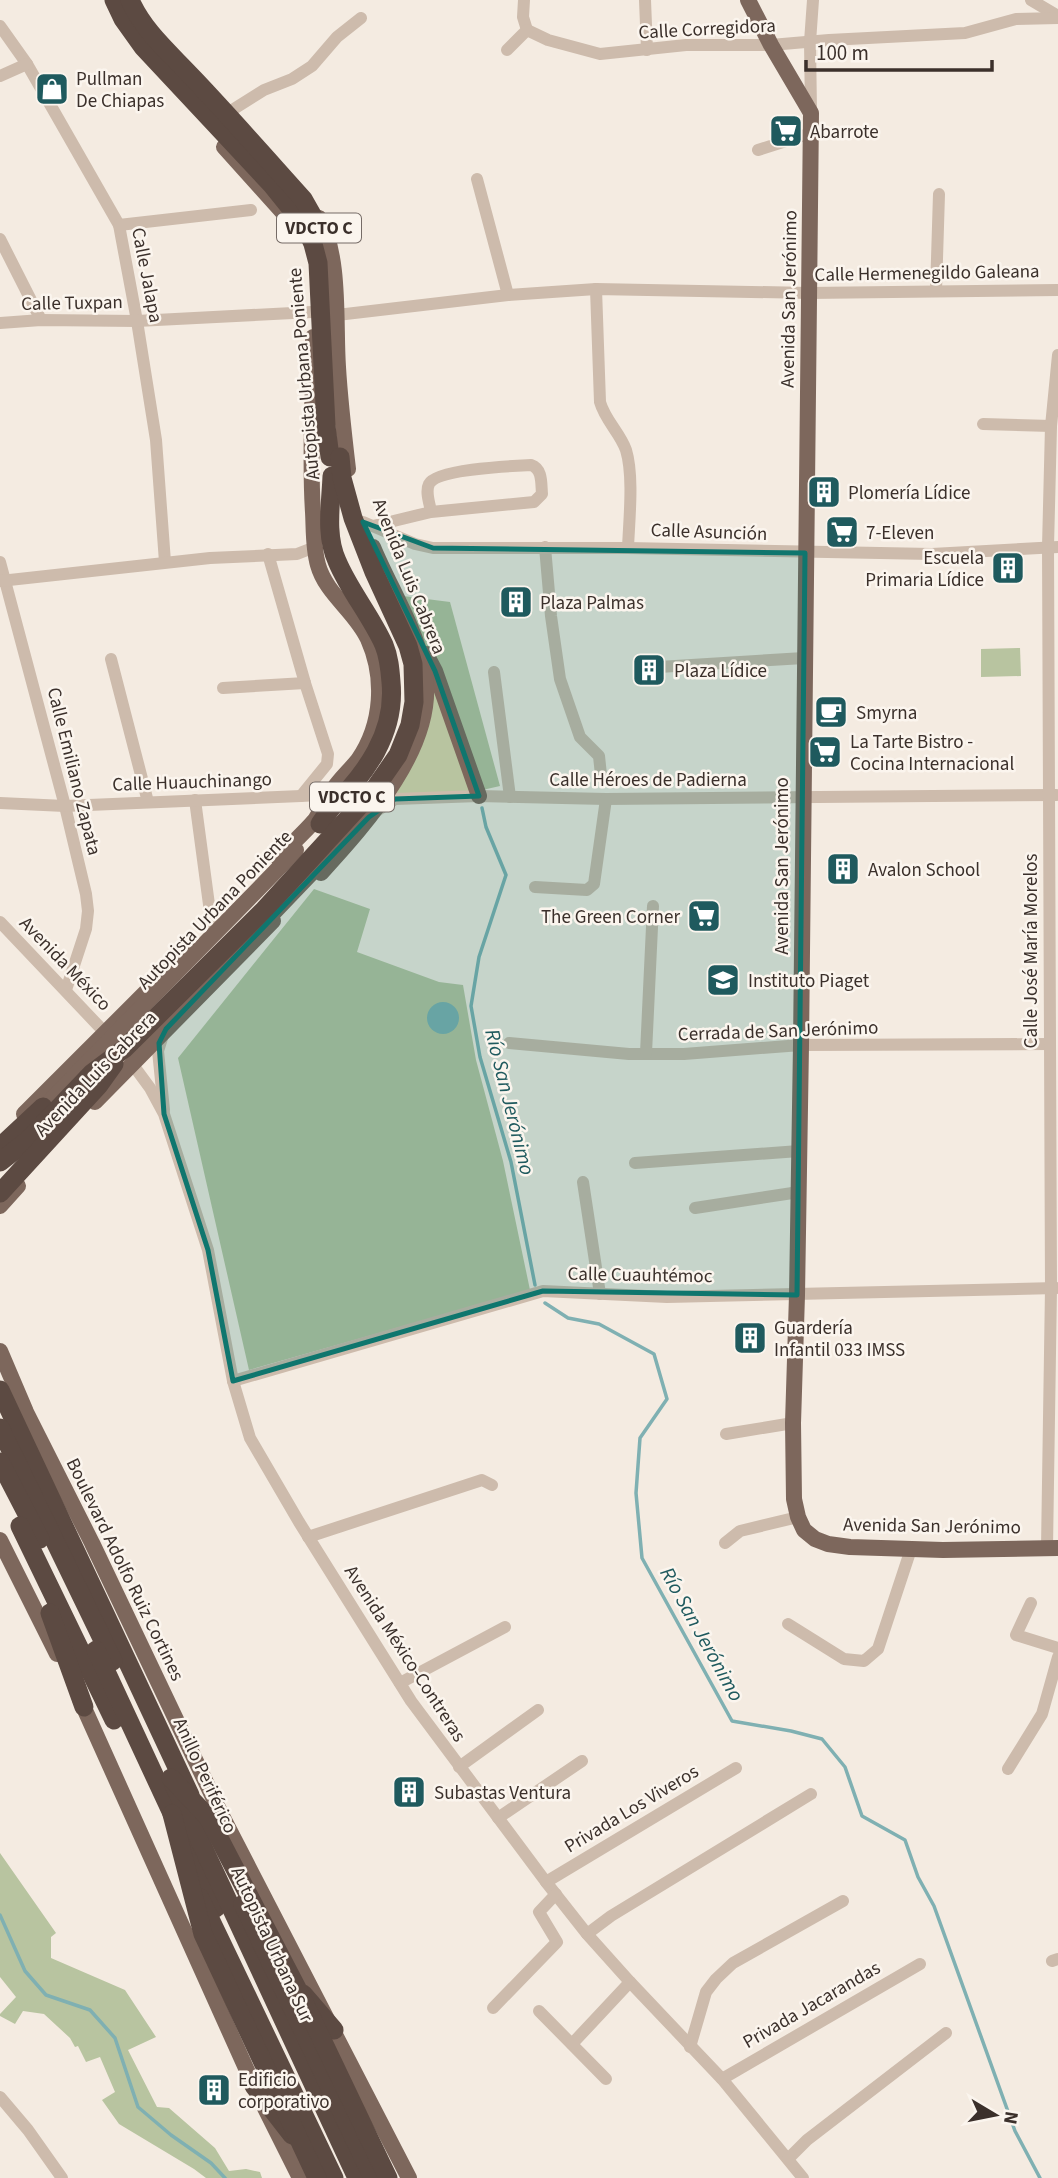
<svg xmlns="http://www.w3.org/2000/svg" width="1058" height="2178" viewBox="0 0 1058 2178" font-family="'Source Sans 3',sans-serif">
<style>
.green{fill:#b8c4a0}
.water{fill:#7fb0b2}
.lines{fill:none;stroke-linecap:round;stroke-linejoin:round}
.stream{stroke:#7fb0b2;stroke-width:3.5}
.minor{stroke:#cdbbac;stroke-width:12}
.major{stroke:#7d675c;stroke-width:16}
.highway{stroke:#5c4a42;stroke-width:19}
.major-bridge{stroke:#7d675c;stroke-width:16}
.highway-bridge{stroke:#5c4a42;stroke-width:19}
.marked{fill:#0f766e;fill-opacity:0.2;stroke:#0f766e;stroke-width:5;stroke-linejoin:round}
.labels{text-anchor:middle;stroke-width:5;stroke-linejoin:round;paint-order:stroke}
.shield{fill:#fbf5ee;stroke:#756b66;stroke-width:2}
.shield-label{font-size:18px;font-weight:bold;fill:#3b302b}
.street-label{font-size:19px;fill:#3b302b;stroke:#fbf5ee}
.poi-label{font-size:19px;fill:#3b302b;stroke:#fbf5ee;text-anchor:start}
.water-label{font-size:21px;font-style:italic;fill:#1f5a5e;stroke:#fbf5ee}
</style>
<rect width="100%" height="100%" fill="#f4ebe1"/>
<!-- green -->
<g class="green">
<polygon points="395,595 450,602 500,786 478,791 395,798 375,812 421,695"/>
<polygon points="1020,648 1021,676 981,677 981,649"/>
<polygon points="314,889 370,909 357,952 439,982 463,985 476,1060 503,1161 530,1290 249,1370 178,1058"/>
<polygon points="0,1853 56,1933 51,1937 51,1958 125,1990 156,2037 128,2050 157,2107 169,2108 215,2148 229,2171 246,2169 260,2172 262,2178 206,2178 194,2169 119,2124 102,2100 115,2092 100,2057 86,2062 78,2046 75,2047 70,2038 44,2014 23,2011 15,2024 0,2016 0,2014 16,1997 0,1977"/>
</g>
<!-- water -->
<circle class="water" cx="443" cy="1018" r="16"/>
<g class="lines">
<!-- stream -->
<g class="stream">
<polyline points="482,808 486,827 506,875 479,957 471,1006 480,1057 511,1162 535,1285"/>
<polyline points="545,1303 568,1318 599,1324 654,1354 667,1399 640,1438 636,1493 642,1558 732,1721 791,1731 822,1739 845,1767 862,1816 905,1840 918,1877 934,1906 1015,2131 1040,2178"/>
<polyline points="0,1915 25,1971 46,1995 90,2010 115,2038 138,2107 171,2135 211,2163 225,2178"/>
</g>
<!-- minor -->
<g class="minor">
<polyline points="524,0 523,17 527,30"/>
<polyline points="645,0 647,50"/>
<polyline points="1031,0 1058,16"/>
<polyline points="0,26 27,64 119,225 137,321 156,440 165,562"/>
<polyline points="527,30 548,40 600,54 686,45 771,45 829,40 965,33 1016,19 1058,18"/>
<polyline points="507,50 527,30"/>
<polyline points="0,76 27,64"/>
<polyline points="229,112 264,90 292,79 312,66 337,37 361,18"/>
<polyline points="811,112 810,42 813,0"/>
<polyline points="758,150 811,133"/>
<polyline points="477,179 508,295"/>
<polyline points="119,225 251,210"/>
<polyline points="0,239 41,320"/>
<path d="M596,289L600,402C605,420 620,433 626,450C634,476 629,521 628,548"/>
<polyline points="936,291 939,194"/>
<polyline points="337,315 508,295 596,289 809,293 1058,290"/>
<polyline points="0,323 41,320 137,321 312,312"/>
<polyline points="983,424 1051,426"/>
<polyline points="363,522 415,544 433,548 628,548 932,554 1058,547"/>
<path d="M373,526L431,512L534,502L542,494C541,484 543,469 531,465C513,466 437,469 429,484C425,492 430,504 431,512"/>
<polyline points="545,547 551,616 560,679 580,737 599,756 601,775"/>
<polyline points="268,554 305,683 328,754 327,764 301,796"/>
<polyline points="0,562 65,806 86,894 88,911 86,929 66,990"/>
<polyline points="0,581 210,558 297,554 315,547"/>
<polyline points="111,659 148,802"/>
<polyline points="659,667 804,658"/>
<polyline points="494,672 510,797"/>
<polyline points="223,688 305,683"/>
<polyline points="195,800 212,927"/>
<polyline points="0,803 65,806 301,796 319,795 333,789"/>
<polyline points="375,812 395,799 479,796 606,799 1056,795"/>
<polyline points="535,887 587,890 594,884 606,799"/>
<polyline points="0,922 111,1039"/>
<polyline points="163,1035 158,1051 164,1110"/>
<polyline points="509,1043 629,1054 684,1054 801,1045 1049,1044"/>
<polyline points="646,1053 653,906"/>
<polyline points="128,1058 150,1088 164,1114 208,1250 233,1381 250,1438 299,1522 411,1701 546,1882 587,1934 630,1982 722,2079 803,2178"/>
<polyline points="635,1163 799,1151"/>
<polyline points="583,1182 600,1294"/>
<polyline points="695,1208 799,1192"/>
<polyline points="233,1381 543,1291 667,1297 1056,1288"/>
<polyline points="726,1434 793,1423"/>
<polyline points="308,1537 482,1480 492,1485"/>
<polyline points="725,1543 740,1531 798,1517"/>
<polyline points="1047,1548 1051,1288 1048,547 1051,426 1058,355"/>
<polyline points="1031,1603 1016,1635 1058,1648"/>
<polyline points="788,1624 844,1659 864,1661 878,1649 911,1549"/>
<polyline points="400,1683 505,1627"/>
<polyline points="459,1767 538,1710"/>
<polyline points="1008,1769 1042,1714 1058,1657"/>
<polyline points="498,1818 582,1761"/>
<polyline points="546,1882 736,1768"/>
<polyline points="587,1934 611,1916 811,1794"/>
<polyline points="1052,1961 1058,1959"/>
<polyline points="493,2008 557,1942 539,1912 556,1894"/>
<polyline points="539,2011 606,2079"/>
<polyline points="572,2044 630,1982"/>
<polyline points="690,2047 706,1992 716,1979 733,1963 843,1901"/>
<polyline points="722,2079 920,1964"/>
<polyline points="0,2097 28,2130 62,2178"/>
<polyline points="788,2159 807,2140 946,2033"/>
</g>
<!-- major -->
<g class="major">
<polyline points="748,0 771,45 811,113 801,1045 797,1295 793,1423 794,1499 798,1517 804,1530 815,1539 828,1544 850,1547 943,1550 1058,1548"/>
<polyline points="224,147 286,216"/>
<path d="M319,218C341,256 335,324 338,367C340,401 344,435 348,469"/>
<polyline points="426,654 435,671 479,796"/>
<path d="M278,858C290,845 304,833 315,820C322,810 326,798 334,788C341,778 350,770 358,760C383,724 385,677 368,639C355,611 326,594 318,565C313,548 314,529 313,512C309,454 314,395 313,337"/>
<path d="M321,873C366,824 440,742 424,670C415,626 390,588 373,547"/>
<polyline points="95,1102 273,921"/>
<polyline points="24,1114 189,949"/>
<polyline points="0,1206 18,1186"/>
<polyline points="0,1351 26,1412 92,1543 221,1814 409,2178"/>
<polyline points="0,1540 57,1654"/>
<polyline points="80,1699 254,2086 300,2178"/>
</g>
<!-- highway -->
<g class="highway">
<polyline points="114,0 123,19 143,47 272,185 305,226 313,244 318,263 326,426 330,457"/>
<path d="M130,0C144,32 171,54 194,79C231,118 267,159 303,199L316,222L320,233"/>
<polyline points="320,824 331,808"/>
<polyline points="0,1390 190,1795"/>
<polyline points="0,1428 113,1661"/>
<polyline points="0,1462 40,1539"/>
<polyline points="20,1526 114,1720"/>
<polyline points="50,1613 84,1707"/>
<polyline points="96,1650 216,1908"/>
<polyline points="174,1785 357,2178"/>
<polyline points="200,1898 334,2178"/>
<polyline points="243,1904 373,2178"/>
<polyline points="303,1994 334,2030"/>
<polyline points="254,2086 292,2135"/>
</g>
<!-- major-bridge -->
<g class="major-bridge">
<polyline points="260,927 327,857"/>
<path d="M36,1116C121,1026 210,940 296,850"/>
</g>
<!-- highway-bridge -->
<g class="highway-bridge">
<path d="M331,808C366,774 396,733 391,682C390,669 389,657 384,645C371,616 349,590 337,561C325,535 331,503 332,476"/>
<polyline points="0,1147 43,1107"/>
<polyline points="0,1162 28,1140 92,1073 124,1049 264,910 373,791 398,755 410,725 414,702 413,664 408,646 374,572 353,518 342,478 340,457"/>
<polyline points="0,1193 99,1085 114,1064"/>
<polyline points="171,1778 208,1817 303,2000 388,2178"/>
<polyline points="172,1814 203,1934 317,2178"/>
</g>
</g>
<!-- marked area -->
<path class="marked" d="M363,522L433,548L805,553L797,1295L543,1291L233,1381L208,1250L164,1114L159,1043L166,1029L369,817L395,799L479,796L435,671Z"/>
<!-- icons -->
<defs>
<symbol id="shop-square" viewBox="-11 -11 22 22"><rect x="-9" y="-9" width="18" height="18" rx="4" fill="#1f5a5e" stroke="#fbf5ee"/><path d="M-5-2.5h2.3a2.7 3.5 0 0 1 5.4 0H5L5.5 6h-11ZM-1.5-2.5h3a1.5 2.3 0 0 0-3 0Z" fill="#fff"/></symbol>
<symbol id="supermarket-square" viewBox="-11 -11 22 22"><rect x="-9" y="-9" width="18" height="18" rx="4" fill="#1f5a5e" stroke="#fbf5ee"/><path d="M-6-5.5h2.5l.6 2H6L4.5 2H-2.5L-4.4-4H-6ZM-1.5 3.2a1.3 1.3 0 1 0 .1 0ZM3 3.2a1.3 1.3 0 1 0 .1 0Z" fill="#fff"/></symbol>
<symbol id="building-square" viewBox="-11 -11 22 22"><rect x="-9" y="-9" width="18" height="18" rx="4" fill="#1f5a5e" stroke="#fbf5ee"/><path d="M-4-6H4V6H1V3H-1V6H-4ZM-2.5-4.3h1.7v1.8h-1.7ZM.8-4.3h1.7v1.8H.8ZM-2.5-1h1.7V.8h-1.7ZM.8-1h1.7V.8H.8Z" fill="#fff"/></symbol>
<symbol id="cafe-square" viewBox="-11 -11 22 22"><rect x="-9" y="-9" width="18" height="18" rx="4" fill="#1f5a5e" stroke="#fbf5ee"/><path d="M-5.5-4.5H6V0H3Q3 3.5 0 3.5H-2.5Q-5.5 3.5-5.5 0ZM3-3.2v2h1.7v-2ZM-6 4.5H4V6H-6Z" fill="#fff"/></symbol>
<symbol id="school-square" viewBox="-11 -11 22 22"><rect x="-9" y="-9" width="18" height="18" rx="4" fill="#1f5a5e" stroke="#fbf5ee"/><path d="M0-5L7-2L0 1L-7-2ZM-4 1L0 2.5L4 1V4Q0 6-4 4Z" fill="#fff"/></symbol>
</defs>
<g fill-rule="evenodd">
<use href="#shop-square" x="33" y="70" width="38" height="38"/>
<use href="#supermarket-square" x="767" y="112" width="38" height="38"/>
<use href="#building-square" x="805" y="473" width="38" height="38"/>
<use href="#supermarket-square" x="823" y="513" width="38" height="38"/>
<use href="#building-square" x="989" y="549" width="38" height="38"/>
<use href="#building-square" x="497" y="583" width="38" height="38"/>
<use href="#building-square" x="630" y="651" width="38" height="38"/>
<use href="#cafe-square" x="812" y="693" width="38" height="38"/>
<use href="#supermarket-square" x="806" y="733" width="38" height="38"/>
<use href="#building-square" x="824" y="850" width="38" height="38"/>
<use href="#supermarket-square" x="685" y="897" width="38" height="38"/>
<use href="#school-square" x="704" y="961" width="38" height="38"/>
<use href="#building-square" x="731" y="1319" width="38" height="38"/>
<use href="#building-square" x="390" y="1773" width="38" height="38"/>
<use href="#building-square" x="195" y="2071" width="38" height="38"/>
</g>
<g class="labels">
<!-- shield labels -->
<g class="shield">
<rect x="277" y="213.5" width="84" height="29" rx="5"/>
<rect x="310" y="782.5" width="84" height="29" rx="5"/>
</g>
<g class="shield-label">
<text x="319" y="234">VDCTO C</text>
<text x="352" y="803">VDCTO C</text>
</g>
<!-- street labels -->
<g class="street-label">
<text transform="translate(707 28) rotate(-3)" y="7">Calle Corregidora</text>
<text transform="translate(927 272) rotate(-1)" y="7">Calle Hermenegildo Galeana</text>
<text transform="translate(148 275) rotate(79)" y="7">Calle Jalapa</text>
<text transform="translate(788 299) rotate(-89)" y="7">Avenida San Jerónimo</text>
<text transform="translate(72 302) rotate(-1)" y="7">Calle Tuxpan</text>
<text transform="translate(303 374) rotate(-95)" y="7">Autopista Urbana Poniente</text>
<text transform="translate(709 531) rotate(2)" y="7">Calle Asunción</text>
<text transform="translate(410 576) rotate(68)" y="7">Avenida Luis Cabrera</text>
<text transform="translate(75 771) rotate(76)" y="7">Calle Emiliano Zapata</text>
<text x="648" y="786">Calle Héroes de Padierna</text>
<text transform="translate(192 781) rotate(-2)" y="7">Calle Huauchinango</text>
<text transform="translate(781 866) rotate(-90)" y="7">Avenida San Jerónimo</text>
<text transform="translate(214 909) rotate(-46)" y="7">Autopista Urbana Poniente</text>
<text transform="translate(1030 951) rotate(-90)" y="7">Calle José María Morelos</text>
<text transform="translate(66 963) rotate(46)" y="7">Avenida México</text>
<text transform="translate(778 1030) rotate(-2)" y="7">Cerrada de San Jerónimo</text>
<text transform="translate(95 1073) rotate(-46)" y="7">Avenida Luis Cabrera</text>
<text transform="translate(640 1274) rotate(1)" y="7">Calle Cuauhtémoc</text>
<text transform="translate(932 1525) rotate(1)" y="7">Avenida San Jerónimo</text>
<text transform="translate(126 1569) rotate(64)" y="7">Boulevard Adolfo Ruiz Cortines</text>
<text transform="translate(406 1653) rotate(57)" y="7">Avenida México-Contreras</text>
<text transform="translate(206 1775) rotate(65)" y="7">Anillo Periférico</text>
<text transform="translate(631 1808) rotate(-31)" y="7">Privada Los Viveros</text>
<text transform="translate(273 1944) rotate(65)" y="7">Autopista Urbana Sur</text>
<text transform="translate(811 2004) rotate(-30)" y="7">Privada Jacarandas</text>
</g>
<!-- poi labels -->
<g class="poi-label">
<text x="76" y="85">Pullman<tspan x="76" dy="22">De Chiapas</tspan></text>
<text x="810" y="138">Abarrote</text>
<text x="848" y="499">Plomería Lídice</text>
<text x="866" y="539">7-Eleven</text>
<text x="984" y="564" text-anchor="end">Escuela<tspan x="984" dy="22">Primaria Lídice</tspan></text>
<text x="540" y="609">Plaza Palmas</text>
<text x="674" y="677">Plaza Lídice</text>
<text x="856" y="719">Smyrna</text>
<text x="850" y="748">La Tarte Bistro -<tspan x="850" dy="22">Cocina Internacional</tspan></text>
<text x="868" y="876">Avalon School</text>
<text x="680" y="923" text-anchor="end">The Green Corner</text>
<text x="748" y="987">Instituto Piaget</text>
<text x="774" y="1334">Guardería<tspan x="774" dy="22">Infantil 033 IMSS</tspan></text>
<text x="434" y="1799">Subastas Ventura</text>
<text x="238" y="2086">Edificio<tspan x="238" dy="22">corporativo</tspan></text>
</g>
<!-- water labels -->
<g class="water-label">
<text transform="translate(510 1102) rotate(76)" y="7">Río San Jerónimo</text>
<text transform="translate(702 1634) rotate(61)" y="7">Río San Jerónimo</text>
</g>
</g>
<!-- north arrow -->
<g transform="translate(995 2115) rotate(100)" stroke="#fbf5ee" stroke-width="5" paint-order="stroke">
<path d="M0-5L12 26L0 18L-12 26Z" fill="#3b302b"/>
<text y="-10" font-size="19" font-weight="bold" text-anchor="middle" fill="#3b302b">N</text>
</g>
<!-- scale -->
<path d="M806 60v10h186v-10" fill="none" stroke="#3b302b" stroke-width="3.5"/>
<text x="816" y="60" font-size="21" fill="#3b302b" stroke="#fbf5ee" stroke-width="5" paint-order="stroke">100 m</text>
</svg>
